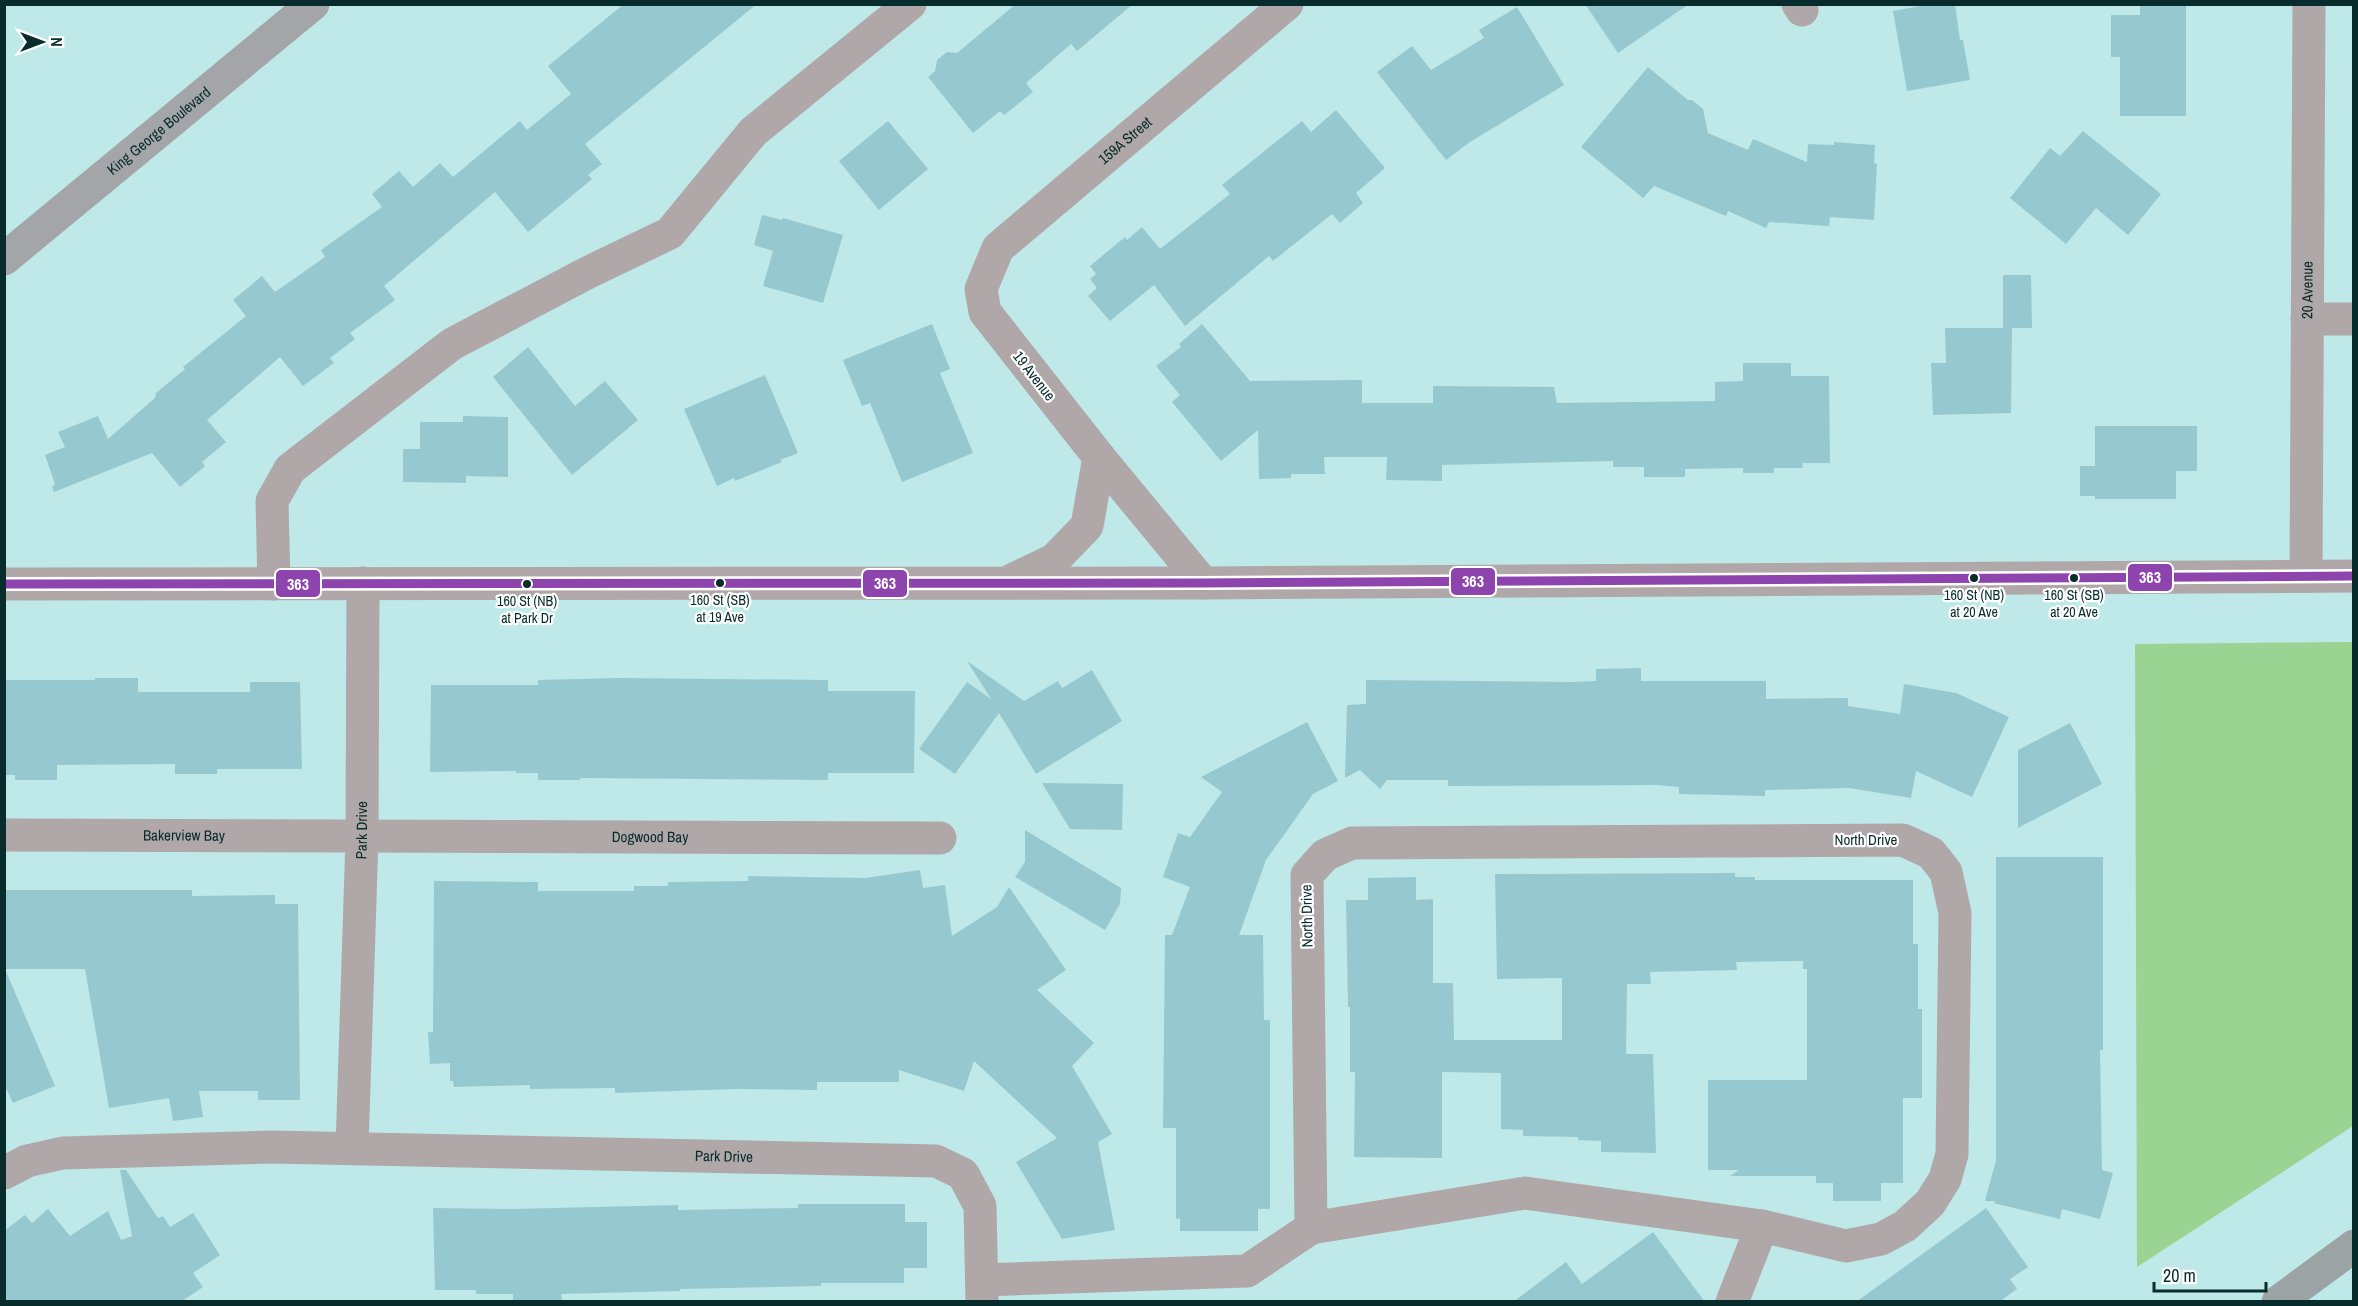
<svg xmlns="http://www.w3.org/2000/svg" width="2358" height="1306" viewBox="0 0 2358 1306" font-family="'Archivo Narrow',sans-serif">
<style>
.forest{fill:#9bd492}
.building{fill:#96c9cf}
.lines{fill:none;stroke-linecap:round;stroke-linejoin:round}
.minor{stroke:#b0a7a8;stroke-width:33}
.major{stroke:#a3a5a8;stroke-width:33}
.highway{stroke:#9ca3a4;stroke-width:33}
.bus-1-casing{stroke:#fff;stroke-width:14}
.bus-1{stroke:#8e44ad;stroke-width:9}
.bus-dot{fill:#082b2b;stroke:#fff;stroke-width:2}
.labels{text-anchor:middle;stroke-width:4.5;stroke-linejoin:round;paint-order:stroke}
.bus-label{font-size:14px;fill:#082b2b;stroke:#fff}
.street-label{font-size:15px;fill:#082b2b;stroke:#fff}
.line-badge{stroke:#fff;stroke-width:2}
.badge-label{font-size:16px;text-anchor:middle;font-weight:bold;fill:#fff}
</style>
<rect width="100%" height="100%" fill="#bee9e8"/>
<!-- forest -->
<polygon class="forest" points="2353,642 2353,1126 2137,1267 2135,644"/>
<!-- building -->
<g class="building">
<polygon points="624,4 757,4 585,144 602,164 588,175 592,179 528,232 495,192 384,286 395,300 350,333 355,339 330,358 334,363 303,386 280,357 207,420 226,442 202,462 205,466 180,487 152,453 54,492 52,487 55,484 45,455 65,447 58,432 98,416 108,439 155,398 156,393 185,369 183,367 246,316 233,300 262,276 275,292 325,257 321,250 382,207 372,194 399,171 413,187 440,163 453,177 520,121 527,130 571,94 548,66"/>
<polygon points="1016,4 1133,4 1077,51 1071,44 1026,83 1033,92 1004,115 1000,111 973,133 928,77 935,71 937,60 947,52 957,53"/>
<polygon points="1585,4 1689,4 1618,53"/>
<polygon points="1931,4 1955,4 1960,40 1963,40 1970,80 1907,91 1893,11"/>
<polygon points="2140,4 2186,4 2186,116 2120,116 2120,57 2111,57 2111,15 2140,15"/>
<polygon points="1517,7 1564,85 1470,142 1446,160 1377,72 1412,46 1431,70 1484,38 1479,30"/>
<polygon points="1648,67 1688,100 1692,100 1703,109 1708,133 1748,150 1753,139 1807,162 1808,144 1834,145 1834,142 1875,145 1874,163 1877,164 1874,220 1830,217 1829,226 1769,222 1766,228 1728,211 1726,216 1654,186 1643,198 1581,147"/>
<polygon points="1336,110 1385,168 1356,193 1363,203 1340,223 1332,214 1273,261 1269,256 1185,326 1154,285 1110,321 1088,296 1097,288 1090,279 1096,274 1090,266 1125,237 1127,240 1142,227 1160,249 1230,194 1222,185 1302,121 1311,132"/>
<polygon points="888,121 928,169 879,210 839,161"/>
<polygon points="2083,131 2161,194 2128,235 2096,208 2066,244 2010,198 2050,148 2060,156"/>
<polygon points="762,215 782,220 783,218 843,235 823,303 763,286 773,251 754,245"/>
<polygon points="2003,275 2031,275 2032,328 2012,328 2011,413 1933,415 1931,363 1946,363 1945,328 2003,328"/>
<polygon points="932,324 950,369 940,373 973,453 902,482 870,403 862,406 843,360"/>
<polygon points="1202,324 1250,381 1362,380 1362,403 1433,403 1433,386 1554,387 1557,403 1715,401 1715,382 1743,381 1743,363 1791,363 1791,376 1829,376 1830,463 1802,463 1803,468 1774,468 1774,473 1743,473 1743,468 1685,469 1685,477 1644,477 1644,467 1613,467 1613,461 1442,465 1442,481 1386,480 1387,457 1324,457 1325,474 1291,474 1291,478 1259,479 1258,430 1221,461 1172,402 1180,395 1156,366 1181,347 1179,344"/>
<polygon points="528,347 575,406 605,381 638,420 572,475 493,377"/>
<polygon points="765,375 798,453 780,460 782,462 735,481 734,478 717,486 684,409"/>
<polygon points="463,416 508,417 508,477 466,476 466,483 403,482 403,449 420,449 420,422 463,422"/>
<polygon points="2095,426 2197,426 2197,471 2176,471 2176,499 2095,499 2095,496 2080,496 2080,466 2095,466"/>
<polygon points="967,661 1024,701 1058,681 1062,688 1092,670 1122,721 1036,774 999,713 955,774 919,749 967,682 991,699"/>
<polygon points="1641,668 1641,681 1766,681 1766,699 1848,698 1848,706 1900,714 1904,684 1956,693 2009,717 1972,797 1916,771 1911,798 1849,788 1765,790 1765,796 1679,794 1679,787 1656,785 1448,786 1448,780 1387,780 1380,789 1360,770 1345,778 1347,705 1366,704 1366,680 1573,682 1596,681 1596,669"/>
<polygon points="95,678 138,678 138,692 250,692 250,682 300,682 302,769 217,769 217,774 175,774 175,764 57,765 57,780 15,780 15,775 4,775 4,680 95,680"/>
<polygon points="620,678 828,680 828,691 915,691 914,773 828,773 828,780 580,778 580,780 538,780 538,773 516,773 516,771 430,772 431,685 538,685 538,680"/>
<polygon points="1307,722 1338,781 1313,794 1266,860 1239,935 1263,935 1264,1020 1270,1020 1270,1209 1258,1209 1258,1231 1180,1231 1180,1218 1176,1219 1176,1128 1163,1128 1165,935 1172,935 1190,887 1163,877 1178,833 1190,837 1222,792 1201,777"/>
<polygon points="2070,723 2102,784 2018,828 2018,750"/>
<polygon points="1042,783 1123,784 1122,830 1070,829"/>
<polygon points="1025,830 1121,888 1120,904 1105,930 1015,877 1025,862"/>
<polygon points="1996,857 2103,857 2103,1050 2100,1050 2102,1170 2113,1173 2100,1219 2062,1209 2060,1219 1993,1203 1996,1201 1985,1201 1996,1160"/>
<polygon points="920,870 923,888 945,885 952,936 997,907 1009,887 1066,970 1037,990 1094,1043 1072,1066 1112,1134 1098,1142 1115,1230 1062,1239 1016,1162 1057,1138 974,1061 964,1091 899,1070 899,1082 817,1082 817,1090 735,1089 615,1093 615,1088 530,1089 530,1085 454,1087 453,1081 450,1081 450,1063 430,1064 428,1032 433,1032 434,881 538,882 538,891 634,891 634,886 668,886 668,882 748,881 748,876 865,878"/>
<polygon points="1735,873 1735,877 1755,877 1755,880 1913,880 1913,944 1918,944 1918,1009 1922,1009 1922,1098 1903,1098 1903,1183 1881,1183 1881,1201 1833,1201 1833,1183 1816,1183 1816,1176 1730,1176 1739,1170 1708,1170 1708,1080 1807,1080 1807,969 1803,969 1803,961 1736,962 1737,970 1650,972 1651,984 1627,984 1626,1054 1653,1054 1656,1153 1601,1152 1601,1141 1578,1140 1578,1137 1523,1136 1523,1130 1501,1129 1501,1073 1442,1072 1442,1158 1354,1157 1355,1072 1350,1072 1350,1007 1348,1007 1346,900 1368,900 1368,878 1416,877 1416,900 1433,899 1433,983 1453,983 1454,1040 1562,1040 1562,978 1497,979 1495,874"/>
<polygon points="4,890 192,890 192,896 275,895 275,904 298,904 300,1100 258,1100 258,1091 199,1091 203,1117 173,1121 169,1098 109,1108 85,969 5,969 55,1086 13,1103 4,1084"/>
<polygon points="120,1170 126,1170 158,1218 163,1216 170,1227 193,1213 220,1255 193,1273 203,1287 181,1302 4,1302 4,1231 25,1215 32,1223 48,1209 70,1236 108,1211 121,1240 132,1236"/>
<polygon points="798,1204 905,1204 905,1222 927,1222 927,1268 904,1268 904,1283 821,1283 821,1286 680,1289 680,1291 561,1294 562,1301 513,1301 513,1294 476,1294 476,1290 435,1290 433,1208 513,1209 678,1205 678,1210 798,1208"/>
<polygon points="1986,1208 2028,1267 2010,1279 2017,1289 1999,1302 1856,1302"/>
<polygon points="1653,1232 1705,1302 1513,1302 1566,1262 1582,1284"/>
</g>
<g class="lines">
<!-- minor -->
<g class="minor">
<polyline points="1798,4 1802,10"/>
<polyline points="2307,319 2354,319"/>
<path id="s1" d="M2306,576L2309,4"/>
<polyline points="1012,580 1054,560 1087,526 1099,457"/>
<path id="s2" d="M1203,583L1099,457L985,312L981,289L998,248L1287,4"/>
<polyline points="4,584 1203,583 2354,576"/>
<polyline points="274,584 272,501 290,469 452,344 587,273 670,233 753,132 910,4"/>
<path id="s3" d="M4,835L940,838"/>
<polygon points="1903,840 1931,853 1946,872 1955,913 1952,1154 1945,1179 1930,1203 1905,1226 1881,1239 1846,1246 1762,1226 1525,1193 1311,1228 1307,875 1325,855 1352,843"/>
<path id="s4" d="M352,1148L362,838L363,583"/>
<path id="s5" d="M4,1173L27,1161L63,1153L272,1147L936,1161L963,1174L980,1206L982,1302"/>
<polyline points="982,1280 1247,1271 1311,1228"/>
<polyline points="1732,1302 1762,1226"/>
</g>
<!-- major -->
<path class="major" id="s6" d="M4,259L313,4"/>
<!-- highway -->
<polyline class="highway" points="2278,1302 2354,1246"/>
<defs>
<polyline id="bus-1" points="4,584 1203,583 2354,576"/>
</defs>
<!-- bus-1 casing -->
<use href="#bus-1" class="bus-1-casing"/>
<!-- bus-1 -->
<use href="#bus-1" class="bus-1"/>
</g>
<!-- markers -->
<g class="bus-dot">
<circle cx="1974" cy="578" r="5"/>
<circle cx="2074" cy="578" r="5"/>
<circle cx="720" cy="583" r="5"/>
<circle cx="527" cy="584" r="5"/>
</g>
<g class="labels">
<!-- bus labels -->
<g class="bus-label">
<text x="1974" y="600">160 St (NB)<tspan x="1974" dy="17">at 20 Ave</tspan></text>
<text x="2074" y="600">160 St (SB)<tspan x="2074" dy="17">at 20 Ave</tspan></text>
<text x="720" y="605">160 St (SB)<tspan x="720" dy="17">at 19 Ave</tspan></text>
<text x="527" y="606">160 St (NB)<tspan x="527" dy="17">at Park Dr</tspan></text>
</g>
<!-- street labels -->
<g class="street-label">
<text dy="5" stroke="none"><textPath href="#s6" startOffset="201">King George Boulevard</textPath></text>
<text dy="5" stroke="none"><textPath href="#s2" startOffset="582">159A Street</textPath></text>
<text dy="5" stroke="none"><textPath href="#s1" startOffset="286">20 Avenue</textPath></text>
<text transform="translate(1034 376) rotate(52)" y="5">19 Avenue</text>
<text dy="5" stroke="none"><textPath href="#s4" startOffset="318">Park Drive</textPath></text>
<text dy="5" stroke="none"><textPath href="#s3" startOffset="180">Bakerview Bay</textPath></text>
<text dy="5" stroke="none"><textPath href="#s3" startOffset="646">Dogwood Bay</textPath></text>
<text x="1866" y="845">North Drive</text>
<text transform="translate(1307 916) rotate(-91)" y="5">North Drive</text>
<text dy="5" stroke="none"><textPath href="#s5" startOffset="724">Park Drive</textPath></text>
</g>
</g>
<g class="line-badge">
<rect x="2127" y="563" width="46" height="29" rx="6" fill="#8e44ad"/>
<rect x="1450" y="567" width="46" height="29" rx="6" fill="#8e44ad"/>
<rect x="862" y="569" width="46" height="29" rx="6" fill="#8e44ad"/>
<rect x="275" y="569" width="46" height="29" rx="6" fill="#8e44ad"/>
</g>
<g class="badge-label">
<text x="2150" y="583">363</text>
<text x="1473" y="587">363</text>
<text x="885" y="589">363</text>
<text x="298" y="590">363</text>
</g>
<!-- border -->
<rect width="2358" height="1306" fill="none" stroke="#082b2b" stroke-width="12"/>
<!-- north arrow -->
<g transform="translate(42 42) rotate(90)" stroke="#ffffff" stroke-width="4.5" paint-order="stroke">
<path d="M0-4.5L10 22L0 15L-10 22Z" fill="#082b2b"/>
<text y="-9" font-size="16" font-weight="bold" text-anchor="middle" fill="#082b2b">N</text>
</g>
<!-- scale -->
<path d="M2154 1282v9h112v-9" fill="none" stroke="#082b2b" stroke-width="3"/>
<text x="2163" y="1282" font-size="18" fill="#082b2b" stroke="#ffffff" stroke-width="4.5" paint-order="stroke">20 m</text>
</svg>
